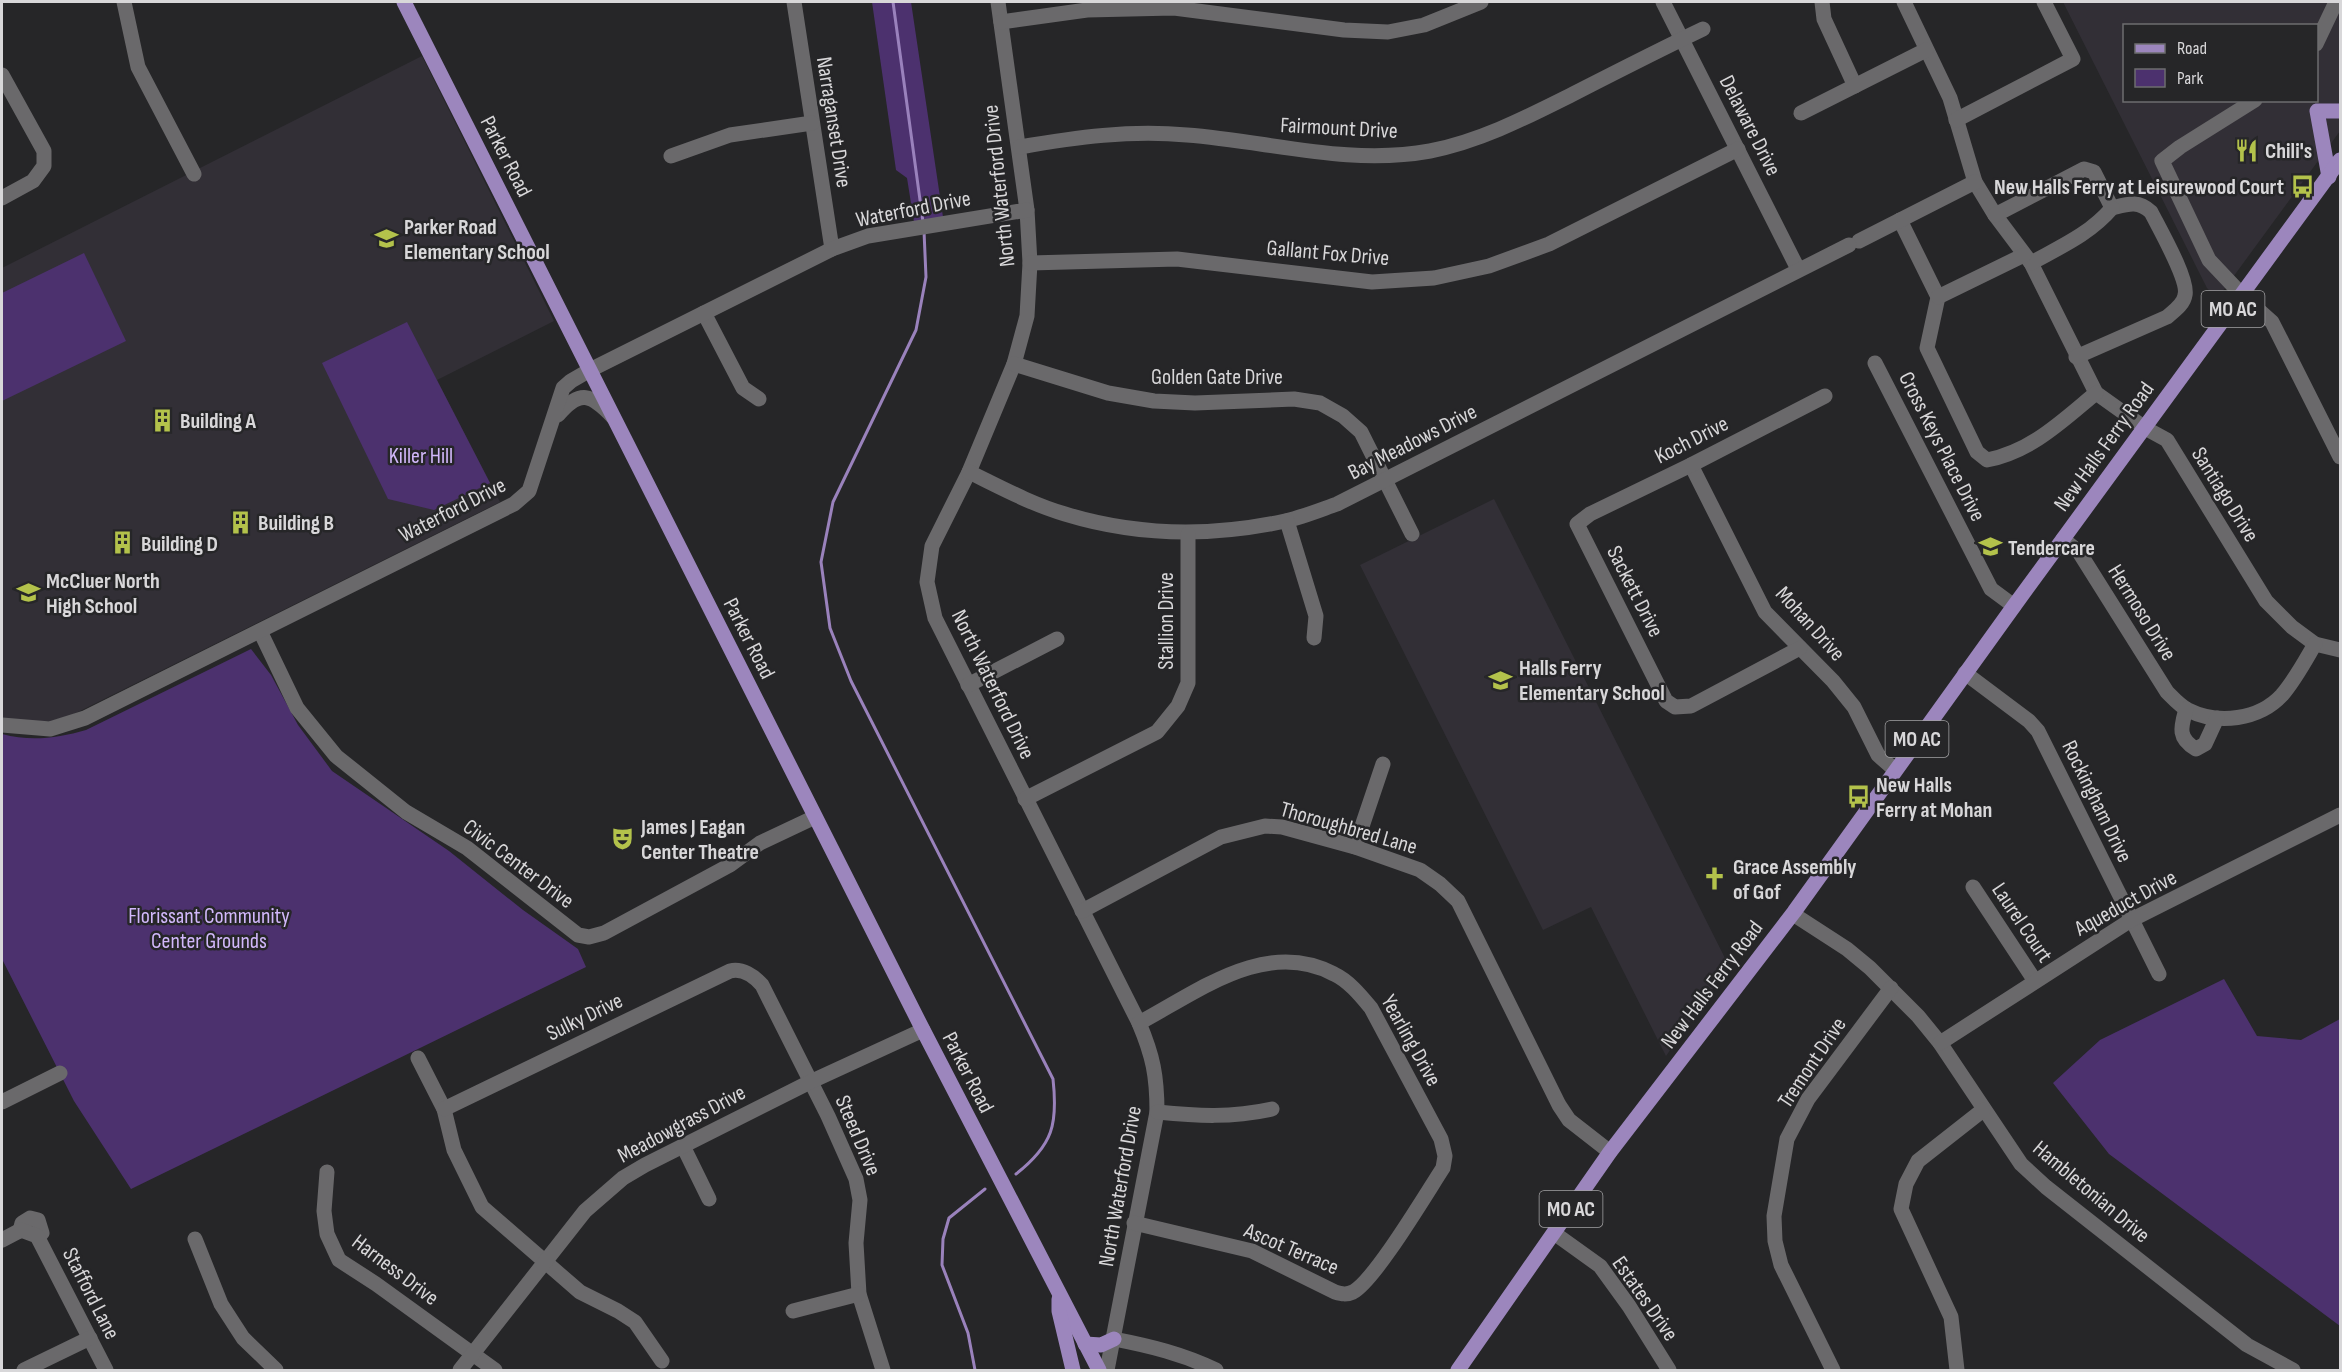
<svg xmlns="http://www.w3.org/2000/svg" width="2342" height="1372" viewBox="0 0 2342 1372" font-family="'Sofia Sans Condensed',sans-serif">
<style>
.built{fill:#322f36;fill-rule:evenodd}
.green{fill:#4c316e}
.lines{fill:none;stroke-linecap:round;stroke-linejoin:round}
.stream{stroke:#9a82bc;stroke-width:3}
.minor{stroke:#6a696b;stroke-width:15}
.major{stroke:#9c86bd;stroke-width:15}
.labels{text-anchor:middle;stroke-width:5;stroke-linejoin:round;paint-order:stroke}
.shield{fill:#262628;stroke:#a3a2a4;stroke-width:1.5}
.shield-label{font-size:21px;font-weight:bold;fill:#d8d7d9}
.street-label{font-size:22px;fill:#d8d7d9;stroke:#262628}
.poi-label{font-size:22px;font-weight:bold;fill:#d8d7d9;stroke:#262628;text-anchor:start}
.park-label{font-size:22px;fill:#d2b8fb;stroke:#262628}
</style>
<rect width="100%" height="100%" fill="#262628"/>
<!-- built -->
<g class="built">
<path d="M2063,2H2340V131L2217,299L2207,288ZM2124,26H2316V100H2124Z"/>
<polygon points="422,56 554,321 437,380 500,502 72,715 51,721 33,722 2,718 2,268"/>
<polygon points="1494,499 1729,966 1666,1056 1591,907 1543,930 1360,565"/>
</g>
<!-- green -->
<g class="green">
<polygon points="872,2 911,2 943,217 914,222 907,178 896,170"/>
<polygon points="84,253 126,341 2,401 2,293"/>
<polygon points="407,322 490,483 434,510 388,499 322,363"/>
<path d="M251,649L271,675L298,725L332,771L449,851L523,910L578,949L586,967L131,1189L74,1101L2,959V734C31,742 58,738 86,730Z"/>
<polygon points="2224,979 2257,1036 2301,1040 2340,1019 2340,1326 2109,1154 2053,1083 2100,1040"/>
</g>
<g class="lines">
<!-- stream -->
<g class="stream">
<polyline points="893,2 923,222"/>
<path d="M924,231L926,277L916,330L833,502L821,562L830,628L851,681L1053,1079C1058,1124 1053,1145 1016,1174"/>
<polyline points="975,1370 968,1333 942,1265 943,1239 949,1218 985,1189"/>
</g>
<!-- minor -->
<g class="minor">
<polyline points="124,2 138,67 194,174"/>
<polyline points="794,2 832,249"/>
<path d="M998,2L1027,210L1030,263L1027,316L1014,364L969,472L932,546L927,582L935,618L1139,1023C1153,1056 1157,1076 1157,1112L1107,1370"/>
<polyline points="1663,2 1798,269"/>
<polyline points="1822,2 1824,19 1855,86"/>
<polyline points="1904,2 1950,98 1975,182 1995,215 2031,263 2096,393 2145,428 2167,440 2266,601 2292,627 2315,644 2340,650"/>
<polyline points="1001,22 1087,10 1174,8 1344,30 1388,32 1424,25 1481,2"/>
<polyline points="2316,44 2336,2"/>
<polyline points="2,75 44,151 44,166 33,181 2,198"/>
<polyline points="2255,100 2180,147 2162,161 2209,260 2243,296 2272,322 2340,457"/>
<polyline points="1801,113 1926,50"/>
<polyline points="1956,120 2073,59 2044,2"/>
<path d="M1020,147C1077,137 1129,130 1187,135C1268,141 1348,166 1430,151C1481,141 1527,117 1573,94C1616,72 1659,50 1703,29"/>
<polyline points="671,156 730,135 812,123"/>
<path d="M1995,215L2084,169L2094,172L2112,208C2128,204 2138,200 2151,212C2159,228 2189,280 2185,295C2184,304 2174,311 2167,317L2076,357"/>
<path d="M1900,220L1938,297L1927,348L1977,452L1987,460C2032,451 2062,421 2096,393"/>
<polyline points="1859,241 1975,182"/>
<polyline points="1030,263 1177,259 1372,282 1434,278 1489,266 1549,244 1738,149"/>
<path d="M2031,263C2060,247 2090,234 2112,208"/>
<polyline points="1938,297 2024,255"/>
<polyline points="704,313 743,388 759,399"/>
<polyline points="1875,363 1991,589 2014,606"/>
<polyline points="1014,364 1108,393 1154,401 1195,403 1294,399 1320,403 1343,416 1361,432 1412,534"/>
<path d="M558,415C580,389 591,394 613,417"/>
<polyline points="1691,465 1765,612 1833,681 1854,707 1878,755 1895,770"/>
<path d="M969,472C1000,487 1031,504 1065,514C1137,536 1211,537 1285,521C1303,517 1320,510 1337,504L1849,245"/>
<polyline points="1287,521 1316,616 1314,638"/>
<path d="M2063,539L2079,552L2167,692C2173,698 2180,706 2188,710C2218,725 2259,720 2282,695C2295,680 2305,661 2315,644"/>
<polyline points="260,631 297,708 336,756 406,812 467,848 578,935 589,937 604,933 730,865 760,843 815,817"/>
<polyline points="1800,648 1691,706 1675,707 1666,701 1577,524 1590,514 1691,465 1825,396"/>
<polyline points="1965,673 2029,721 2038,731 2159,974"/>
<polyline points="968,685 1057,639"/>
<path d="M2186,709C2181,727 2177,738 2196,749L2205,744L2217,718"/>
<polyline points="2,725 50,729 85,718 514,504 529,491 563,388 571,381 590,370 832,249 868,236 1027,210"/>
<polyline points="1025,799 1157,732 1178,706 1188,683 1188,534"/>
<polyline points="1355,847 1383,764"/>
<polyline points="1973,887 2035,981"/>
<polyline points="1082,911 1221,837 1265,826 1282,827 1355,847 1420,870 1440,884 1458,901 1559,1105 1569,1120 1610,1152"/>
<polyline points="1793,914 1847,949 1870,968 1918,1016 1940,1043 2021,1164 2046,1187 2247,1345 2293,1370"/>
<polyline points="1940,1043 2131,920 2340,815"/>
<polyline points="418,1058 444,1109 454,1150 482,1207 580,1292 618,1311 635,1322 662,1361"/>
<polyline points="2,1102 60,1073"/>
<path d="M444,1109L730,971C742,968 754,976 762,985L828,1116L856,1179L860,1200L856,1243L859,1294L883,1370"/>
<path d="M1157,1112C1198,1116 1231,1118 1272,1109"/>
<polyline points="683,1146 709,1199"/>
<polyline points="327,1172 324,1211 327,1234 339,1260 376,1284 495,1370"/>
<path d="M1134,1223L1252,1251L1335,1292C1342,1294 1346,1295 1353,1292C1375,1280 1426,1194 1443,1168L1445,1156L1441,1139L1371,1008C1361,996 1349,981 1334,974C1266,938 1199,991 1139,1023"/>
<polyline points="20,1231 22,1223 30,1218 38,1220 42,1233 38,1237"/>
<polyline points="1554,1233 1600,1266 1629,1306 1669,1370"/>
<polyline points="195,1239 221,1304 243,1338 276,1370"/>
<polyline points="2,1240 21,1230 37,1236 106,1370"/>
<polyline points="793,1311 859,1294"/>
<path d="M1114,1339C1150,1346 1183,1354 1216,1370"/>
<polyline points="24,1370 90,1338"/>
<polyline points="460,1370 585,1211 623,1178 645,1165 810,1082 923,1030"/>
<polyline points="1833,1370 1781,1265 1775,1241 1774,1216 1787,1139 1808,1099 1891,988"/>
<polyline points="1957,1370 1951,1317 1901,1209 1906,1184 1918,1161 1983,1110"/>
</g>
<!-- major -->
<g class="major">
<polyline points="404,2 923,1030 1099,1370"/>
<polyline points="2329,177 2317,111 2340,111"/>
<polyline points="1059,1299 1059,1311 1073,1370"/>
<polyline points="1085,1344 1101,1345 1114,1339"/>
<polyline points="1458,1370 1610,1152 1794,912 2014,606 2340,160"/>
</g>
</g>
<!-- icons -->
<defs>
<symbol id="restaurant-bare" viewBox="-9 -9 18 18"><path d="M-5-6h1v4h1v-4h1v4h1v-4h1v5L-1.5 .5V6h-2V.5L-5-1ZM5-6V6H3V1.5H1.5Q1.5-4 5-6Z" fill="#b3c24b" stroke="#262628" stroke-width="2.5" paint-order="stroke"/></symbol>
<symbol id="bus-bare" viewBox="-9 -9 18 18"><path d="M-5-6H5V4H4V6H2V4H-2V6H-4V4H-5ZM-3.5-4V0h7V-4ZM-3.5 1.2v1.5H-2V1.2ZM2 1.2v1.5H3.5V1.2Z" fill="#b3c24b" stroke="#262628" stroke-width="2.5" paint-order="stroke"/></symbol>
<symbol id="school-bare" viewBox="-9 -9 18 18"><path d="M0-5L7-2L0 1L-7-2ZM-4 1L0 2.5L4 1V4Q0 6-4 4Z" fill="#b3c24b" stroke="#262628" stroke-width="2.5" paint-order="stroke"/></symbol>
<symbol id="building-bare" viewBox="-9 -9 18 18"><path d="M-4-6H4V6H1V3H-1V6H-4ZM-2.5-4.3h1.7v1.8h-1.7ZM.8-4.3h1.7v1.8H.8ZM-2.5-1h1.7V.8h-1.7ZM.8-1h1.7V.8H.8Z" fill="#b3c24b" stroke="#262628" stroke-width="2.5" paint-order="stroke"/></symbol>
<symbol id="theatre-bare" viewBox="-9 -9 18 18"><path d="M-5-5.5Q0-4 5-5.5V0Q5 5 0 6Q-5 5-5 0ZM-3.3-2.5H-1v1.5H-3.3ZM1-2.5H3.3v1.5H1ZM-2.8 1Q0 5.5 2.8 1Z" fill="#b3c24b" stroke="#262628" stroke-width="2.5" paint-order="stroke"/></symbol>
<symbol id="church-bare" viewBox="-9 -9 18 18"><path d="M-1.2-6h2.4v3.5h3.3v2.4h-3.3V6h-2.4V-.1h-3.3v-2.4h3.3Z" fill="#b3c24b" stroke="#262628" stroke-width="2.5" paint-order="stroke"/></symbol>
</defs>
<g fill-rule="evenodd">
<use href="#restaurant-bare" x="2230" y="134" width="33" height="33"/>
<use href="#bus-bare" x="2286" y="170" width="33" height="33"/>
<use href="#school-bare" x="370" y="222" width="33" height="33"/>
<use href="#building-bare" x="146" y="404" width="33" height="33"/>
<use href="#building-bare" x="224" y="506" width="33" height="33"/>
<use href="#building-bare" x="106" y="526" width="33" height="33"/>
<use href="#school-bare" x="1974" y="530" width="33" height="33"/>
<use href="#school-bare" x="12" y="576" width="33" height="33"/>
<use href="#school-bare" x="1484" y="664" width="33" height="33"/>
<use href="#bus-bare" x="1842" y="780" width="33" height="33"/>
<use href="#theatre-bare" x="606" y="822" width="33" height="33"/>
<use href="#church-bare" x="1698" y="862" width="33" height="33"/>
</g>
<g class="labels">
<!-- shield labels -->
<g class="shield">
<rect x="2201.5" y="291" width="63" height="36" rx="4.5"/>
<rect x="1885.5" y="721" width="63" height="36" rx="4.5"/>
<rect x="1539.5" y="1191" width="63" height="36" rx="4.5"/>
</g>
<g class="shield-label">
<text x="2233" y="316">MO AC</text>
<text x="1917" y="746">MO AC</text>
<text x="1571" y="1216">MO AC</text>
</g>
<!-- street labels -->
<g class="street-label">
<text transform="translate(835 122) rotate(81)" y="8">Narraganset Drive</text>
<text transform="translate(1751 125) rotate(63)" y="8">Delaware Drive</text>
<text transform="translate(1339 127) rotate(3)" y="8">Fairmount Drive</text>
<text transform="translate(507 156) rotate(63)" y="8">Parker Road</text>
<text transform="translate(998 186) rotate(-96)" y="8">North Waterford Drive</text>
<text transform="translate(913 208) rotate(-11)" y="8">Waterford Drive</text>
<text transform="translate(1328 252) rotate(5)" y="8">Gallant Fox Drive</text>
<text x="1217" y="384">Golden Gate Drive</text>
<text transform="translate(1691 439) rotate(-27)" y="8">Koch Drive</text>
<text transform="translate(1412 441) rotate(-27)" y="8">Bay Meadows Drive</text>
<text transform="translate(1943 446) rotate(63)" y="8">Cross Keys Place Drive</text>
<text transform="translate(2103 446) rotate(-54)" y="8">New Halls Ferry Road</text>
<text transform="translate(2226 494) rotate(58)" y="8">Santiago Drive</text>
<text transform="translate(452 509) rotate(-27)" y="8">Waterford Drive</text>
<text transform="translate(1636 591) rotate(63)" y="8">Sackett Drive</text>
<text transform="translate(2143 612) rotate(58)" y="8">Hermoso Drive</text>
<text transform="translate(1165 621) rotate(-90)" y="8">Stallion Drive</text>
<text transform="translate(1811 623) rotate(48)" y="8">Mohan Drive</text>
<text transform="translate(750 638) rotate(63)" y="8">Parker Road</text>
<text transform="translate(994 684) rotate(64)" y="8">North Waterford Drive</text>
<text transform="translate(2098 801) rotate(64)" y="8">Rockingham Drive</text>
<text transform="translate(1349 827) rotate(16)" y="8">Thoroughbred Lane</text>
<text transform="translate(519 863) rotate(37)" y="8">Civic Center Drive</text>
<text transform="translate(2125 902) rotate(-29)" y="8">Aqueduct Drive</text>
<text transform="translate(2023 922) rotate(56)" y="8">Laurel Court</text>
<text transform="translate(1711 984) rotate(-53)" y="8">New Halls Ferry Road</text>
<text transform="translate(584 1016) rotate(-26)" y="8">Sulky Drive</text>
<text transform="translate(1412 1040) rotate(61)" y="8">Yearling Drive</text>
<text transform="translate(1811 1062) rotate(-56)" y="8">Tremont Drive</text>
<text transform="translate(969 1072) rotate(63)" y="8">Parker Road</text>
<text transform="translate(681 1123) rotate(-28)" y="8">Meadowgrass Drive</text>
<text transform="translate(859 1135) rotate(67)" y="8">Steed Drive</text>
<text transform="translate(1119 1186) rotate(-80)" y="8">North Waterford Drive</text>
<text transform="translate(2092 1191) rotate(40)" y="8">Hambletonian Drive</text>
<text transform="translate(1292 1248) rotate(23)" y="8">Ascot Terrace</text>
<text transform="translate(396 1269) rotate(37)" y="8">Harness Drive</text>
<text transform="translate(92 1293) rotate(63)" y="8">Stafford Lane</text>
<text transform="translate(1646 1298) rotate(55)" y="8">Estates Drive</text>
</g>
<!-- poi labels -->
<g class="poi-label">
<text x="2265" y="158">Chili's</text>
<text x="2284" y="194" text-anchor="end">New Halls Ferry at Leisurewood Court</text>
<text x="404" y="234">Parker Road<tspan x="404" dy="25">Elementary School</tspan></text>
<text x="180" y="428">Building A</text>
<text x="258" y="530">Building B</text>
<text x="141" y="551">Building D</text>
<text x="2008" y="555">Tendercare</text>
<text x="46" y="588">McCluer North<tspan x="46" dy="25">High School</tspan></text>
<text x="1519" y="675">Halls Ferry<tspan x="1519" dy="25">Elementary School</tspan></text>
<text x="1876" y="792">New Halls<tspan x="1876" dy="25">Ferry at Mohan</tspan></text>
<text x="641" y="834">James J Eagan<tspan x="641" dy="25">Center Theatre</tspan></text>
<text x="1733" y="874">Grace Assembly<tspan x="1733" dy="25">of Gof</tspan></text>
</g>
<!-- park labels -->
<g class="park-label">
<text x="421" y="463">Killer Hill</text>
<text x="209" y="923">Florissant Community<tspan x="209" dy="25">Center Grounds</tspan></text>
</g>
</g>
<!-- border -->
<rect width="2342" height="1372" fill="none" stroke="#d8d7d9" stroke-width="6"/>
<!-- legend -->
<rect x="2123" y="24" width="195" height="78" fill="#262628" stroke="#6d6d6f" stroke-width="1.5"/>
<rect x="2135" y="44" width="30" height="9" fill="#9c86bd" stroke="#6d6d6f" stroke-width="1.5"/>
<text x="2177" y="54" font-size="18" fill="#d8d7d9">Road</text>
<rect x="2135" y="69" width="30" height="18" fill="#4c316e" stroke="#6d6d6f" stroke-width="1.5"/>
<text x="2177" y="84" font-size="18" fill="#d8d7d9">Park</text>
</svg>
